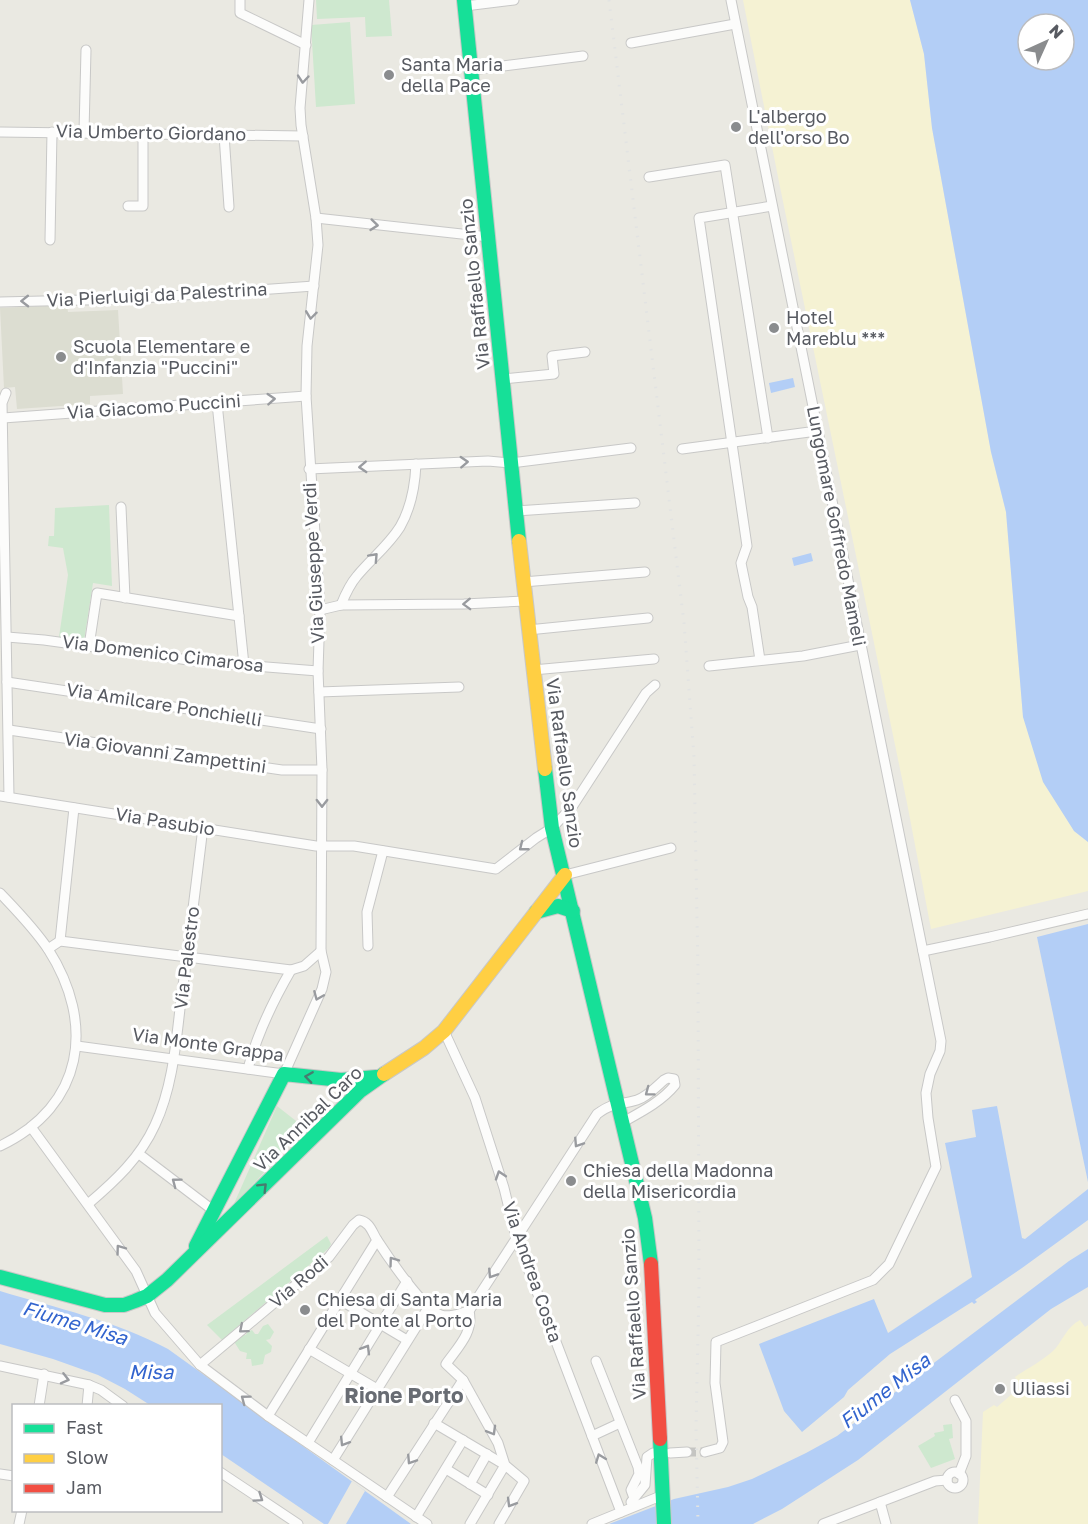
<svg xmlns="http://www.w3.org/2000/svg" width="1088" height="1524" viewBox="0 0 1088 1524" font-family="'Golos Text',sans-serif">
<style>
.education{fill:#dcddd1}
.green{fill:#cee8cf}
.sand{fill:#f5f2d3}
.water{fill:#b3cef6;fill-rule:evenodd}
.pier{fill:#eae9e2}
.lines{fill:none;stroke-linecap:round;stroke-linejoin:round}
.street-tunnel{stroke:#c5c5c2;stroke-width:9;stroke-dasharray:9 4.5;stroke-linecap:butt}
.street-casing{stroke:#c8c8c7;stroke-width:11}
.fast-casing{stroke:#c8c8c7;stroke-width:16}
.slow-casing{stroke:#c8c8c7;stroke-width:16}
.jam-casing{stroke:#c8c8c7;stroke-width:16}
.street{stroke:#fcfcfb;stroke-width:9}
.fast{stroke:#16e098;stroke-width:14}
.slow{stroke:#ffcf43;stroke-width:14}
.jam{stroke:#f24e42;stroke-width:14}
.rail{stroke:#e2e3e2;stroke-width:3;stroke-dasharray:1.5 8;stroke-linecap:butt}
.oneway{stroke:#999b9f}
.oneway2{stroke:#477c6f}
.poi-dot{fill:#8a8c8e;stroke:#fff;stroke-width:2}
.labels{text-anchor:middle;stroke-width:6;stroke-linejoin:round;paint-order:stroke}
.poi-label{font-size:18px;fill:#575a61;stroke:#fff;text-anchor:start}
.street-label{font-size:18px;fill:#575a61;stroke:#fff}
.water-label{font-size:20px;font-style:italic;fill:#3264ce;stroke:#fff}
.quarter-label{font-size:21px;font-weight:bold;fill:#686c73;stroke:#fff}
</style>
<rect width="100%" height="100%" fill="#eae9e2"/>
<!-- education -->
<polygon class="education" points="67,305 68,312 118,310 123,394 90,396 90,404 17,409 15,387 4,388 0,308"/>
<!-- green -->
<g class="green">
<polygon points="316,0 389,0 392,36 366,37 365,17 317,19"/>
<polygon points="350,22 355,104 316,107 311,25"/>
<polygon points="109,505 112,586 93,583 84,641 59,637 68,575 63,548 48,546 49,536 54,536 55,508"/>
<polygon points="277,1106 305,1128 233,1206"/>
<polygon points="327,1236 331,1244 329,1248 222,1340 207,1325"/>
<polygon points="268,1324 274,1332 270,1339 266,1340 272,1346 271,1352 265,1355 263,1364 252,1366 251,1359 246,1359 247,1353 240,1351 233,1340 240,1335 246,1335 247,1332 252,1330 255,1334 258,1334 263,1326"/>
<polygon points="952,1424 953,1438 949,1439 955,1459 931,1468 918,1446 935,1436 934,1433 944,1431 943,1425"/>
</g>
<!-- sand -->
<g class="sand">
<polygon points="743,0 910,0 924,54 932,128 991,452 1006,512 1023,717 1074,831 1088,842 1088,891 931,929 907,803 780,187"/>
<path d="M1080,1320L1085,1327L1088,1325V1524H978L983,1412L994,1405L997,1407L1020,1387L1015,1377C1028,1368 1044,1360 1055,1349C1064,1338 1067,1327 1080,1320Z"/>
</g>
<!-- water -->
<g class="water">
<path d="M910,0H1088V842L1074,831L1043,782L1023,717L1006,512L991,452L932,128L924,54ZM1028,24H1064V60H1028Z"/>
<polygon points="793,378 795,387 771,393 769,383"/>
<polygon points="811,553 813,561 794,566 792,558"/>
<polygon points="1088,924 1088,1182 1037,937"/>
<polygon points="997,1106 1022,1238 1025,1239 1088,1189 1088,1220 1022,1268 975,1300 977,1302 974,1304 972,1302 967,1305 890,1354 848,1390 844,1397 802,1432 784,1411 759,1344 874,1299 888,1333 972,1277 945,1143 976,1137 972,1110"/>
<polygon points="1088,1249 1088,1287 1051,1309 858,1460 782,1509 753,1524 609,1524 674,1499 728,1487 752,1479 806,1453 837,1436 1069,1261"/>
<path d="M0,1291C56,1308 116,1321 168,1349L411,1524H324L221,1454L220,1406L150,1405L125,1389L98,1375L53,1359L0,1344Z"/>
</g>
<!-- pier -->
<polygon class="pier" points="352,1481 365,1491 346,1524 328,1524"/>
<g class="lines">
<!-- street-tunnel -->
<polyline class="street-tunnel" points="687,1452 705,1452"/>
<defs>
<g id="street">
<polyline points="240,0 240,13 306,45"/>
<polyline points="465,6 514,0"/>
<polyline points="631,43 735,24"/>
<polyline points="471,70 583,56"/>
<polyline points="0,132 303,136"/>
<polyline points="84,132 86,50"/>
<polyline points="224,135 229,207"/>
<polyline points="649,177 725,165 768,438"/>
<polyline points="128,206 143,206 143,133"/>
<polyline points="316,218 489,237"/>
<polyline points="50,240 52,132"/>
<polyline points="0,302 127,299 314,286"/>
<polyline points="503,379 554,374 552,356 585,352"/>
<polyline points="6,393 2,403 9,797"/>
<polyline points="217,403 244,665"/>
<polyline points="3,418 306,396"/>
<polyline points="682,449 817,431"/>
<polyline points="309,469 488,461 511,463 631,448"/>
<polyline points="121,507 125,598"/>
<polyline points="516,511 635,503"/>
<polyline points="523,582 645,572"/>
<path d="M341,605C345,595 350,584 357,576C371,559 388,546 400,527C411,508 415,486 416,464"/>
<polyline points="320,610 341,605 464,604 525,601"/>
<polyline points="528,630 648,618"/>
<polyline points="7,637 44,640 203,662 318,671"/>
<polyline points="89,646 97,593 239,616"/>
<polyline points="760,660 752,607 748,597 741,563 747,546 699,218 772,206"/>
<polyline points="709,666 803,656 860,645"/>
<polyline points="533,670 654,659"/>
<polyline points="7,682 321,729"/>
<polyline points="319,692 459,687"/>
<polyline points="9,730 282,770 322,770"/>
<polyline points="0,796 316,846 354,846 496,869 536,838 552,828 572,807 646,693 655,685"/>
<polyline points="565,875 671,848"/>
<path d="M0,893C17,911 34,928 48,949C96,1024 84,1106 0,1146"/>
<polyline points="60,941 74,808"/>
<polyline points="368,946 367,912 383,851"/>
<polyline points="48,949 60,941 291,970 304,966 321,951"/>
<polyline points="923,951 990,937 1088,914"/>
<polyline points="444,1031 475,1098 504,1188 516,1237 621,1512"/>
<polyline points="77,1046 284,1074 322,989 326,972 321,951 322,770 318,671 320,610 306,396 307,346 318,245 316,218 301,125 300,108 309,0"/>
<path d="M248,1069C257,1034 273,1001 291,970"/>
<polyline points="31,1127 136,1271 155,1313 200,1365 268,1416 427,1524"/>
<polyline points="139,1154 214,1211"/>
<path d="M88,1204C115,1181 140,1158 155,1125C173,1086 176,1042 181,1000C189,942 196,885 203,827"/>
<polyline points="340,1300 407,1340"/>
<path d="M469,1311C474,1332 458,1347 446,1364L463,1380L498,1443L505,1465L524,1481L499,1524"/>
<polyline points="309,1349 377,1389"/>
<polyline points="596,1361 638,1467 639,1474 631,1490 634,1498"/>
<path d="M200,1365L329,1257L353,1225L359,1220C370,1222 372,1232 377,1240C388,1257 424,1310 441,1315C450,1318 460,1313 469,1311L597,1114C615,1101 618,1106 637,1100C647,1097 656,1087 664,1080L668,1078L674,1079L675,1085C661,1102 641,1112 623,1122"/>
<polyline points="0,1366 89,1385 101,1390 123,1406"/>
<polyline points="955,1400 966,1421 966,1456 959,1474"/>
<polyline points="39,1406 44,1374"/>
<polyline points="87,1406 89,1385"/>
<polyline points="268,1416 377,1240"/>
<polyline points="434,1423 505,1465 470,1524"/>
<polyline points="592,1436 620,1423"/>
<polyline points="308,1443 407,1281"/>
<polyline points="705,1452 720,1448 723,1442 715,1383 716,1342 873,1280 889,1264 936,1167 928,1118 926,1093 930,1074 940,1051 941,1041 731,0"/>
<polyline points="670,1453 687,1452"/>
<polyline points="333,1460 428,1308"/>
<polyline points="446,1469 488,1495"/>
<polyline points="220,1472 298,1524"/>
<circle cx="955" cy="1480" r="8"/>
<polyline points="0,1474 14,1476"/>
<polyline points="470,1484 487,1454"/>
<polyline points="387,1497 463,1380"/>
<polyline points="631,1502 645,1485 647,1457 653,1453"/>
<polyline points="880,1502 886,1524"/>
<polyline points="416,1517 463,1440"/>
<polyline points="19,1524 22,1510"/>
<polyline points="592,1524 663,1495"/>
<polyline points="823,1524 935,1481 947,1480"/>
</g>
<g id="fast">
<polyline points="464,0 519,541"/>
<polyline points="545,769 552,828 645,1218 651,1264"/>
<polyline points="536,912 558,906 573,911"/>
<polyline points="196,1246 284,1074 341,1080 376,1077"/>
<polyline points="0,1277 105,1305 124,1305 135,1301 147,1296 167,1280 360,1091 384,1074"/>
<polyline points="660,1439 664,1524"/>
</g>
<g id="slow">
<polyline points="519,541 545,769"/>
<polyline points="384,1074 424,1048 444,1031 565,875"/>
</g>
<polyline id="jam" points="651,1264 660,1439"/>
</defs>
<!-- street casing -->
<use href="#street" class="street-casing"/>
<!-- fast casing -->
<use href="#fast" class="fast-casing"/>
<!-- slow casing -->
<use href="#slow" class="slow-casing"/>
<!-- jam casing -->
<use href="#jam" class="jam-casing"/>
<!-- street -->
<use href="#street" class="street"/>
<!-- fast -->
<use href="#fast" class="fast"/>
<!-- slow -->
<use href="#slow" class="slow"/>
<!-- jam -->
<use href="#jam" class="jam"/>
<!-- rail -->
<polyline class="rail" points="609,0 684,623 694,757 698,973 699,1287 696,1428 698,1524"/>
</g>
<!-- one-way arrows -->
<defs><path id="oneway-chevron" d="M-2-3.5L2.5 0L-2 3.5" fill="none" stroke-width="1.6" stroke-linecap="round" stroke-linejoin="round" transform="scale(1.5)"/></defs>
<g class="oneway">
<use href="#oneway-chevron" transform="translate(303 79) rotate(95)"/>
<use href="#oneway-chevron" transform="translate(374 225) rotate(6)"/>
<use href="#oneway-chevron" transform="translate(25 301) rotate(179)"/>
<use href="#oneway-chevron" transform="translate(311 315) rotate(97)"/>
<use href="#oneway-chevron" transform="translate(271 399) rotate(-4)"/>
<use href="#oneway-chevron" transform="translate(464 462) rotate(-3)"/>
<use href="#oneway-chevron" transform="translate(363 467) rotate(177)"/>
<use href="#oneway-chevron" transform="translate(374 557) rotate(-47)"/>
<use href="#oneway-chevron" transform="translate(467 604) rotate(178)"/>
<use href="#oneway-chevron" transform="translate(322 803) rotate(90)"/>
<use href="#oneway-chevron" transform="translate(523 847) rotate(142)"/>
<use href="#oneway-chevron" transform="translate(318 996) rotate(113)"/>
<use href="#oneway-chevron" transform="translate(649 1092) rotate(143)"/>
<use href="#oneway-chevron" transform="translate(578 1143) rotate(123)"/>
<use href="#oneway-chevron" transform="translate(500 1175) rotate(-108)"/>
<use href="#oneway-chevron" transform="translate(176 1182) rotate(-143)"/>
<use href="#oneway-chevron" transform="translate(120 1249) rotate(-126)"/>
<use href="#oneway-chevron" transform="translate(393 1261) rotate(-126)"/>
<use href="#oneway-chevron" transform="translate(492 1274) rotate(123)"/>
<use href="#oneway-chevron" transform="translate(243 1329) rotate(140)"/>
<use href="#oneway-chevron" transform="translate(366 1349) rotate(-59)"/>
<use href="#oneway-chevron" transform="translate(65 1379) rotate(14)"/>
<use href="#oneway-chevron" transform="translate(245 1399) rotate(-143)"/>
<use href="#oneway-chevron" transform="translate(492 1431) rotate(60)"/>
<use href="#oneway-chevron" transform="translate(344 1442) rotate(122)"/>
<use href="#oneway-chevron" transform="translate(600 1458) rotate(-111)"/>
<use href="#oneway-chevron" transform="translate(411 1460) rotate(123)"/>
<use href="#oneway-chevron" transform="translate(259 1498) rotate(34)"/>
<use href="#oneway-chevron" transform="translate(511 1503) rotate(121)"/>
</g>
<g class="oneway2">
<use href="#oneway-chevron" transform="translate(309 1077) rotate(-172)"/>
<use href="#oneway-chevron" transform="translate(263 1187) rotate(-45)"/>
</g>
<!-- markers -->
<g class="poi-dot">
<circle cx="389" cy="75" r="6"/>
<circle cx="736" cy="127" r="6"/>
<circle cx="774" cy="328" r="6"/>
<circle cx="61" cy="357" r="6"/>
<circle cx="571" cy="1181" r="6"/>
<circle cx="305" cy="1310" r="6"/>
<circle cx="1000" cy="1389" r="6"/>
</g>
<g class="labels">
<!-- poi labels -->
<g class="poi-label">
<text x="401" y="71">Santa Maria<tspan x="401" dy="21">della Pace</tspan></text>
<text x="748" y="123">L'albergo<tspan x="748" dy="21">dell'orso Bo</tspan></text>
<text x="786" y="324">Hotel<tspan x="786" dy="21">Mareblu ***</tspan></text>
<text x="73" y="353">Scuola Elementare e<tspan x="73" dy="21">d'Infanzia "Puccini"</tspan></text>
<text x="583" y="1177">Chiesa della Madonna<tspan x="583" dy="21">della Misericordia</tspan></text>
<text x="317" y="1306">Chiesa di Santa Maria<tspan x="317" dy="21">del Ponte al Porto</tspan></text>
<text x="1012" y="1395">Uliassi</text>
</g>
<!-- street labels -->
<g class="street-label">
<text transform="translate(151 133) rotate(1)" y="6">Via Umberto Giordano</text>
<text transform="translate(475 284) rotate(-96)" y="6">Via Raffaello Sanzio</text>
<text transform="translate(157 295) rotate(-3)" y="6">Via Pierluigi da Palestrina</text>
<text transform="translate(154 407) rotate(-4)" y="6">Via Giacomo Puccini</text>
<text transform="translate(836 526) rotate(79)" y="6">Lungomare Goffredo Mameli</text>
<text transform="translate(314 563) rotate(-93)" y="6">Via Giuseppe Verdi</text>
<text transform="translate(163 654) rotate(7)" y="6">Via Domenico Cimarosa</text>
<text transform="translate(164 705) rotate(9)" y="6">Via Amilcare Ponchielli</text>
<text transform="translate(165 753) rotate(8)" y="6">Via Giovanni Zampettini</text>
<text transform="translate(564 763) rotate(82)" y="6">Via Raffaello Sanzio</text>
<text transform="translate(165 822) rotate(9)" y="6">Via Pasubio</text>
<text transform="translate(187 958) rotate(-83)" y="6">Via Palestro</text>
<text transform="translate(208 1045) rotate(8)" y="6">Via Monte Grappa</text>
<text transform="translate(308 1119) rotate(-44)" y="6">Via Annibal Caro</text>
<text transform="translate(532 1272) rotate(71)" y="6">Via Andrea Costa</text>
<text transform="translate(299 1282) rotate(-40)" y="6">Via Rodi</text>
<text transform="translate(634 1314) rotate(-94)" y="6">Via Raffaello Sanzio</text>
</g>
<!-- water labels -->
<g class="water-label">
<text transform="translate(75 1323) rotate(17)" y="7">Fiume Misa</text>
<text x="151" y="1379">Misa</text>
<text transform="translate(885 1391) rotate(-38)" y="7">Fiume Misa</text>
</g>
<!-- quarter labels -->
<g class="quarter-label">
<text x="404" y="1403">Rione Porto</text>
</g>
</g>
<!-- legend -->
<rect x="12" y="1404" width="210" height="108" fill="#ffffff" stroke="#bcbdc0" stroke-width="1.5"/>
<rect x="24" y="1424" width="30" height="9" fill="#16e098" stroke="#bcbdc0" stroke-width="1.5"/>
<text x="66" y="1434" font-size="18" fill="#575a61">Fast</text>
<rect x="24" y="1454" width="30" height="9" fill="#ffcf43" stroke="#bcbdc0" stroke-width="1.5"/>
<text x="66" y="1464" font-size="18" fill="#575a61">Slow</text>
<rect x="24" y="1484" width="30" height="9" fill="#f24e42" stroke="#bcbdc0" stroke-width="1.5"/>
<text x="66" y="1494" font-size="18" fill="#575a61">Jam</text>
<!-- north arrow -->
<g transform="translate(1046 42) rotate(45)"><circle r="28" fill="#ffffff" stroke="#bcbdc0" stroke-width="1.5"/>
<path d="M0-4.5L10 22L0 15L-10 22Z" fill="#8a8c8e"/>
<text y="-9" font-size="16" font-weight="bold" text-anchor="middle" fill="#575a61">N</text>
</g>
</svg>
